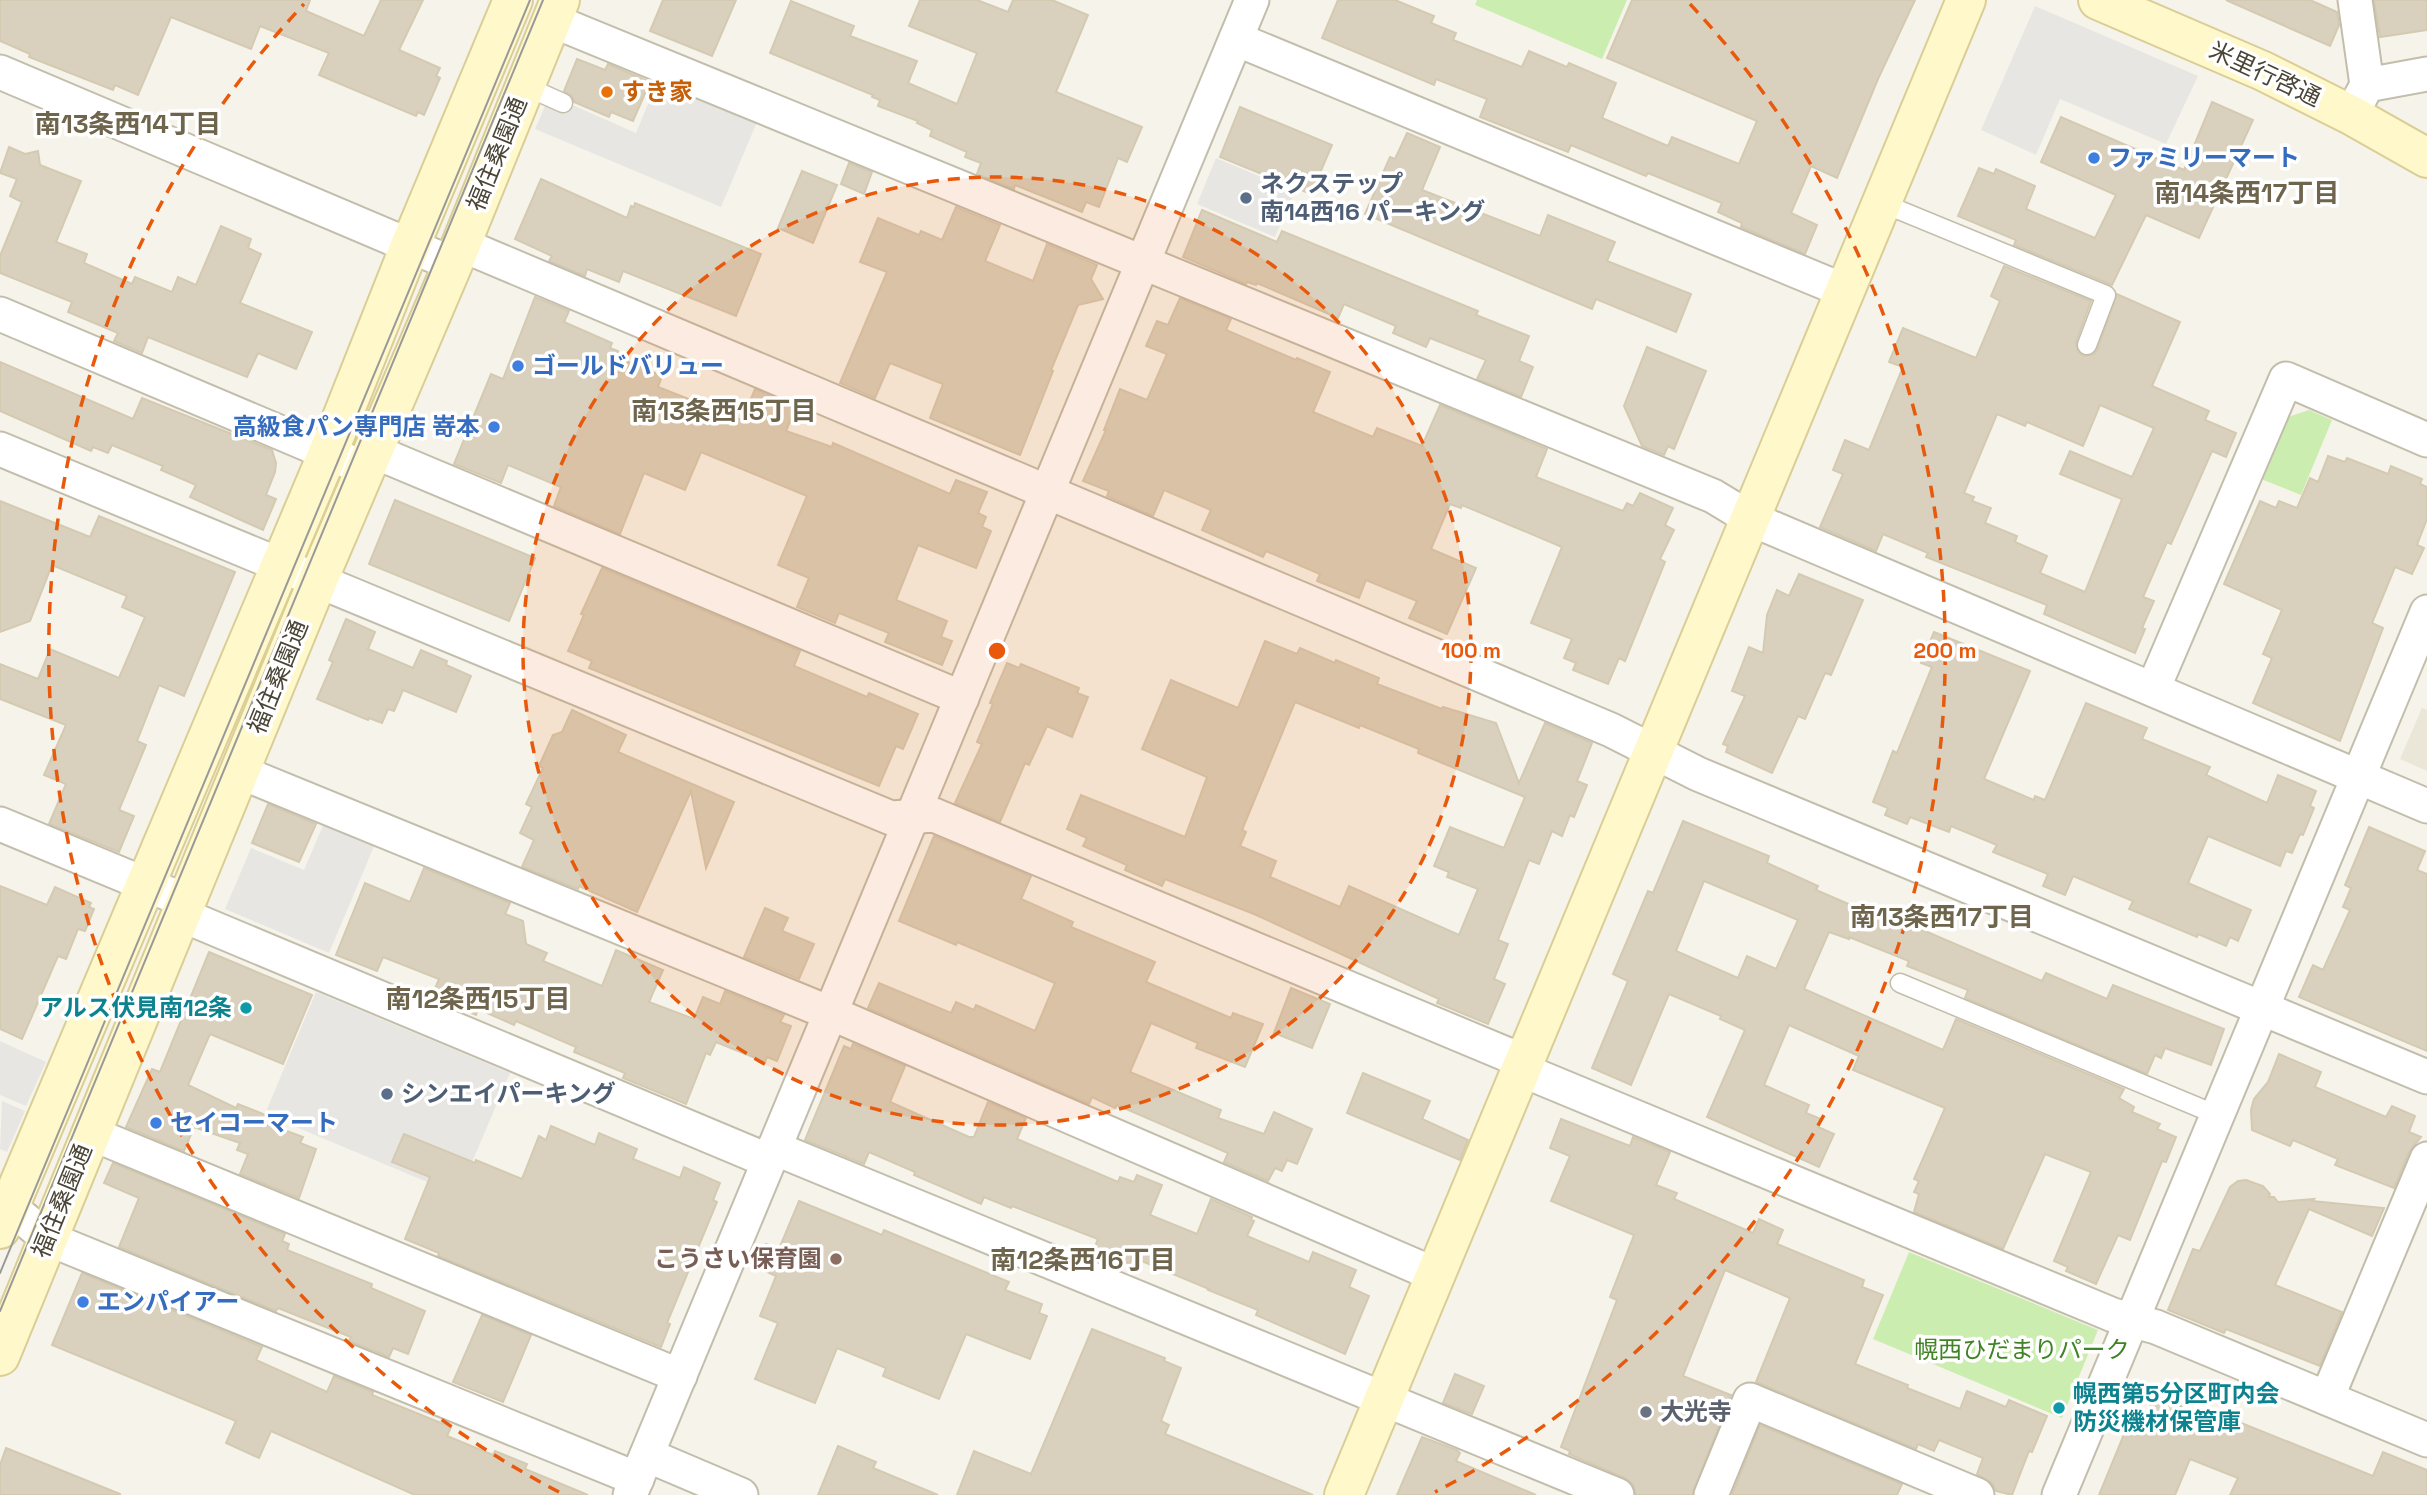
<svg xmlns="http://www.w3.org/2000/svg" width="2427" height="1495" viewBox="0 0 2427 1495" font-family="'Space Grotesk','Noto Sans JP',sans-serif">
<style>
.residential{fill:#eae6d8}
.green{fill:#ccedb0}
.parking{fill:#e7e6e2}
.building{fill:#d9d1be;stroke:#d4cab1;stroke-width:2;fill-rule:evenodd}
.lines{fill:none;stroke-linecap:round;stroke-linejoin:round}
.lane-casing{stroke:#c3bdab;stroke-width:21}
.street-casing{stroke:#c3bdab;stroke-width:37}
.secondary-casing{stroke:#dace96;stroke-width:42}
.lane{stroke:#fff;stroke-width:18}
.street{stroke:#fff;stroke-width:33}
.secondary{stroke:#fff8cb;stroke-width:38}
.tram{stroke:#999;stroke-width:2}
.ring{fill:none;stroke:#e8590c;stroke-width:3.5;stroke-dasharray:12 9}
.food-dot{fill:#e8710a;stroke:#fff;stroke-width:2.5}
.shop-dot{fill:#3f7fe0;stroke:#fff;stroke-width:2.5}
.service-dot{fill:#5c6f8a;stroke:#fff;stroke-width:2.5}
.culture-dot{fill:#0f9aa8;stroke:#fff;stroke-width:2.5}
.education-dot{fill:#8d6e63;stroke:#fff;stroke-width:2.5}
.worship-dot{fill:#6b7280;stroke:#fff;stroke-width:2.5}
.labels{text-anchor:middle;stroke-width:7;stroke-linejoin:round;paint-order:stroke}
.street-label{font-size:24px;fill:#4b4537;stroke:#fff}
.food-label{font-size:24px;font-weight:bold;fill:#c56008;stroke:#fff;text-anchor:start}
.shop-label{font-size:24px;font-weight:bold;fill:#366cbe;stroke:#fff;text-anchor:start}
.service-label{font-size:24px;font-weight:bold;fill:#4e5e75;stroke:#fff;text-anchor:start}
.culture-label{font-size:24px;font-weight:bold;fill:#0d838f;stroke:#fff;text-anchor:end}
.education-label{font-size:24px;font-weight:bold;fill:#785e54;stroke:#fff;text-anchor:end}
.park-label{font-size:24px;fill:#3f8324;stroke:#fff}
.worship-label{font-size:24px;font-weight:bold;fill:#5b616d;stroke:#fff;text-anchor:start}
.neighbourhood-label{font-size:26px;font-weight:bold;fill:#6f654d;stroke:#fff}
.centre{fill:#e8590c;stroke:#fff;stroke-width:3.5}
.ring-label{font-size:21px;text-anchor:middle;font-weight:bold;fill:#e8590c;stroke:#fff;stroke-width:7;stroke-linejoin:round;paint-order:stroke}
</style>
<rect width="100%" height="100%" fill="#f6f4ea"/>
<!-- residential -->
<polygon class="residential" points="2422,708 2427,710 2427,771 2400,759"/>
<!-- green -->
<g class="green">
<polygon points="1477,0 1627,0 1602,59 1475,5"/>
<polygon points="2309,410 2332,420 2301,495 2261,479 2288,417"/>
<polygon points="1909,1252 2098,1330 2062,1418 1873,1339"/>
</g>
<!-- parking -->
<g class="parking">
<polygon points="2035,6 2198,76 2166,144 2060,99 2036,155 1981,130"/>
<polygon points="657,82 757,122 721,207 535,129 550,95 636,133"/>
<polygon points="1216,158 1295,191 1275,237 1197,204"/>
<polygon points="327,816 378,837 329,953 225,909 251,848 304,870"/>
<polygon points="316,992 510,1073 458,1195 265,1114"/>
<polygon points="0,1041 46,1062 26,1106 0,1095"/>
<polygon points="2,1101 25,1111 7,1152 0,1149"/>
</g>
<!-- building -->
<g class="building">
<polygon points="0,0 310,0 306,11 364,36 381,0 423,0 399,50 440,68 436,76 440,78 424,115 418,112 416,116 319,75 329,53 260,26 251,49 171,17 138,95 115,85 113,90 29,57 30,54 0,41"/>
<polygon points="663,0 736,0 712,56 650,31"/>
<polygon points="920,0 977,0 1008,12 1013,0 1052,0 1088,15 1056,92 1142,127 1127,162 1118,158 1099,207 1086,202 1082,212 1015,185 1014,189 977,174 981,163 965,157 967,152 930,136 932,130 917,123 918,121 878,106 880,100 872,97 873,95 770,53 791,1 854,26 850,36 917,61 908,83 957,104 977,53 909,26"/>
<polygon points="1338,0 1395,0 1434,16 1431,23 1456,33 1453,40 1522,67 1529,51 1567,67 1569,63 1616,83 1602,118 1668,146 1672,137 1739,164 1757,121 1607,58 1632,0 1915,0 1878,79 1837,178 1811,166 1791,213 1817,225 1805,254 1741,227 1742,223 1718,212 1722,203 1648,173 1646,176 1571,145 1568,152 1480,117 1487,99 1436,79 1434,85 1322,38"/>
<polygon points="2226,0 2310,0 2337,12 2339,25 2330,46"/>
<polygon points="2374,0 2427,0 2427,30 2380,37"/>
<polygon points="577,59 605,70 608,64 650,82 633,121 611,112 609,117 574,102 572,96 564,91"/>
<polygon points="2212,102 2253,120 2199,238 2146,215 2112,285 2014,245 2016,240 1958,216 1979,168 1994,174 1996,169 2035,186 2026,209 2095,238 2116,195 2041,162 2061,117 2184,170"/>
<polygon points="1240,107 1332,145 1311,194 1220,157"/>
<polygon points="1407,133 1440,147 1422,190 1540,236 1548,215 1615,242 1607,261 1691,294 1676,332 1596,299 1592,309 1365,214 1390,157 1395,159"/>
<polygon points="9,147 25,154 38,151 40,165 81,181 56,242 87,254 84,263 132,284 135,277 172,292 178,277 196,285 221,226 251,239 248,248 261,254 240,303 312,332 296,369 258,353 247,377 148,337 142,353 114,341 118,333 68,312 72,302 0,273 0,256 22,202 10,196 17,179 0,173"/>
<polygon points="849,163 872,172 864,194 841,184"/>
<polygon points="802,171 837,185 813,243 778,228"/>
<polygon points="541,179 627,218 631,206 634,207 635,203 761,254 736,316 623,271 619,282 587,269 585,276 549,261 552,256 515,239"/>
<polygon points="956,207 1000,225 985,261 1033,281 1047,244 1097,265 1091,279 1103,299 1078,305 1051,370 1053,371 1020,455 930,418 943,384 890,363 875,398 840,383 887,272 860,262 878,218 919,235 921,231 942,240"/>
<polygon points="1202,210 1277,242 1282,231 1478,311 1476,315 1529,336 1519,361 1533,367 1521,397 1477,379 1486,360 1430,338 1426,347 1393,333 1396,326 1344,304 1338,318 1257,283 1256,285 1247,282 1246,284 1183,257"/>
<path d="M2004,266L2091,301L2076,342L2078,352L2084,356L2094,354L2097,350L2117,294L2180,322L2152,386L2209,411L2205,420L2236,433L2226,457L2212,451L2171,544L2167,542L2143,597L2154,601L2142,628L2145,629L2135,653L2044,614L2047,605L1926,557L1928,553L1883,534L1876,551L1820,527L1843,474L1833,470L1845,440L1869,450L1903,367L1889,362L1903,328L1976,358L2000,301L1991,296ZM2100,405L2154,428L2132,477L2070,451L2060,474L2122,499L2085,592L2040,573L2047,556L2015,542L2017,536L1985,523L1991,508L1972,501L1974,497L1964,493L1997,414L2025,426L2027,422L2083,446Z"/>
<polygon points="535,297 569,311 564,322 612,343 610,348 618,351 616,357 662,376 658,387 742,420 755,389 796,407 786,431 832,447 833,443 950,494 956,480 987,492 978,513 986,517 982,527 991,531 976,568 918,545 896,600 947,621 941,637 952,641 942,665 885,642 889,633 839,613 835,623 797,607 809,578 778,565 807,496 701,452 685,490 644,473 620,534 554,506 561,487 508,465 501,483 454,464 491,374 503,379"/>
<polygon points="1180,298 1231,319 1226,330 1296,360 1297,358 1330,372 1313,412 1373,437 1377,428 1422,446 1440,405 1547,449 1536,477 1623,511 1627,503 1633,506 1640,493 1673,508 1665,525 1674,530 1660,559 1665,562 1625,661 1619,658 1608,684 1573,670 1576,663 1564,658 1572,639 1531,623 1562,547 1462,505 1461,508 1450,504 1431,549 1476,568 1447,634 1409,618 1417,601 1366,580 1359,598 1317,581 1320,574 1266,551 1263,557 1202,530 1211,510 1164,490 1153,516 1107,496 1109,491 1083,481 1106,430 1104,430 1120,389 1147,400 1167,354 1146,346 1157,321 1168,325"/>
<polygon points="1647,347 1706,371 1674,449 1668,446 1664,455 1642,446 1624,406"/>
<polygon points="0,362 133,419 142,398 272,450 276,463 275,472 266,495 276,499 263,530 190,497 196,485 161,470 163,466 112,445 108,453 93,447 91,451 0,411"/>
<polygon points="2328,456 2345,462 2347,458 2388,474 2391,466 2422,479 2420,484 2427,487 2427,519 2417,545 2424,548 2412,574 2395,567 2372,623 2383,628 2340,741 2253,703 2272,658 2263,654 2282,610 2224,584 2260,501 2276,508 2279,501 2297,508 2310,478 2318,482"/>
<polygon points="395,500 535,558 509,621 369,564"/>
<polygon points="0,501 90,537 99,516 235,572 184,696 159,685 137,741 146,745 119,810 134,816 119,852 49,824 66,784 44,775 66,725 0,699 0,664 38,679 50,649 119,678 145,617 122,607 127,596 52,565 30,621 0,632"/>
<polygon points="602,568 800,651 794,666 867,697 869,693 918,714 903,749 896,746 879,786 589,668 592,661 568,651 584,615 581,614"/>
<polygon points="1799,574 1863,600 1831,675 1825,673 1805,719 1798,716 1772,773 1726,752 1728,746 1723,744 1745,696 1732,691 1749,647 1763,653 1767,615 1777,590 1789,596"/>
<polygon points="346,619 375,632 368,649 413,668 421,650 447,661 446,665 471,676 456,712 403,690 394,711 388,709 382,723 369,718 368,720 317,699 333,662 329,660"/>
<polygon points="1934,632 2030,671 1984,779 2034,800 2035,796 2045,800 2086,703 2147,728 2142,739 2210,767 2206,775 2267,803 2278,775 2316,791 2310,806 2314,808 2303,835 2300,834 2292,853 2286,851 2280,866 2208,836 2188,883 2251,910 2238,941 2230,937 2226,946 2198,934 2197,937 2129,909 2133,901 2073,876 2065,895 2043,886 2048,874 1993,852 1997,845 1951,826 1949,832 1910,817 1907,824 1885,815 1888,808 1873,802 1893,751 1897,753 1932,667 1921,663"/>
<path d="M1265,641L1297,654L1300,648L1335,663L1336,660L1379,678L1377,684L1442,709L1443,707L1496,723L1519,783L1545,723L1592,743L1577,781L1587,785L1574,817L1570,815L1562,836L1552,831L1539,864L1529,860L1498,940L1508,944L1494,979L1505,984L1488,1024L1437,1003L1439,999L1254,914L1165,879L1162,886L1125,870L1127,865L1083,846L1087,838L1067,829L1081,795L1185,837L1207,777L1142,749L1171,680L1238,708ZM1295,702L1359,728L1360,725L1419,749L1418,753L1525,797L1504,848L1450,827L1434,866L1449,872L1447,877L1478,889L1459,935L1349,886L1340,907L1270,877L1276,861L1240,846L1246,832L1242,830Z"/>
<polygon points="1007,663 1019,668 1021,664 1079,688 1077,693 1088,697 1072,737 1047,726 1029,765 1025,763 1000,822 955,803 982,744 977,742 993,704 990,703"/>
<polygon points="572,710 626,735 618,752 734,802 706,868 691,791 637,912 579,886 578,889 522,867 534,840 520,833 532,807 526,804 543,768 539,766 553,735 562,732"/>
<polygon points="268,804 316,824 299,862 252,843"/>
<path d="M1683,821L1769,856L1767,863L1818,886L1816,890L1867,912L1869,907L2042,981L2046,973L2107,999L2113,985L2224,1029L2211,1065L2165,1048L2161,1058L2155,1055L2147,1074L1965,998L1968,990L1907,966L1909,961L1849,937V939L1829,932L1804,989L1943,1050L1956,1019L2124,1089L2119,1098L2134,1107L2132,1112L2160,1124L2157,1129L2176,1137L2166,1162L2162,1161L2130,1240L2118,1235L2096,1284L2066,1271L2068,1267L2054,1261L2091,1172L2045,1154L2003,1249L1914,1212L1919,1194L1914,1192L1919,1181L1914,1179L1945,1108L1853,1070L1859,1056L1789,1025L1764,1085L1809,1105L1806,1113L1821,1119L1818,1127L1834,1134L1819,1167L1707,1117L1745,1030L1720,1019L1721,1016L1669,994L1631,1085L1592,1068L1628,981L1613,974L1648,891L1653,893ZM1704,881L1798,920L1776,969L1747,956L1738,978L1676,951Z"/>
<polygon points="2369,827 2425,851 2417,870 2427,874 2427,1051 2299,997 2313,965 2323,970 2350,910 2343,907 2351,888 2345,885"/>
<polygon points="934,836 1031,876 1021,899 1073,922 1071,927 1155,962 1146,982 1231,1018 1233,1013 1263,1024 1245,1067 1196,1048 1198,1043 1151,1023 1130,1072 1221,1110 1218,1118 1264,1134 1274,1112 1312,1129 1297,1164 1287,1160 1282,1171 1275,1168 1268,1181 1224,1162 1228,1153 1117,1105 1115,1108 1092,1097 1089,1104 868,1008 879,983 951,1013 956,1002 974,1010 976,1005 1035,1031 1055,983 957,942 956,945 899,921"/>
<polygon points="424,868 510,903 505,914 523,921 526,944 547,953 543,961 602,986 616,950 663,970 649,1002 694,1019 703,997 720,1004 725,991 784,1015 780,1022 791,1026 777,1061 767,1057 765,1062 716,1042 710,1055 706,1053 686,1104 623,1078 625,1073 574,1052 576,1047 516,1021 514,1025 478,1009 476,1015 432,996 439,979 383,957 377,971 336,955 365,883 410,902"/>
<polygon points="0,886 47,905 55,887 91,903 89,907 94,909 85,931 78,929 66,959 58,956 22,1039 0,1029"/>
<polygon points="765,908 788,918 782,931 814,944 799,979 744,957"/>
<polygon points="209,952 312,995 283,1064 210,1034 188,1085 236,1108 238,1104 278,1120 276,1127 303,1137 300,1143 316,1149 299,1198 240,1174 248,1154 237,1150 240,1143 194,1127 184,1151 126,1127 152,1069 160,1072"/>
<polygon points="1291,988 1330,1004 1312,1048 1274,1033"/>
<polygon points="853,1044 905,1066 890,1102 969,1137 974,1137 988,1102 1026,1118 1017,1139 1118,1182 1120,1177 1134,1182 1137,1175 1162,1185 1150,1215 1197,1234 1211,1199 1252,1217 1251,1220 1254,1221 1247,1236 1309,1262 1313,1252 1356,1270 1349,1287 1369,1296 1345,1354 1256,1315 1258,1310 1208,1290 1209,1289 1132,1257 1130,1264 1094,1249 1098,1239 1012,1206 1011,1208 984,1197 981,1204 914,1175 915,1172 869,1152 864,1164 805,1140 844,1046 851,1049"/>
<polygon points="2279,1054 2321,1072 2315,1087 2386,1117 2392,1106 2415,1116 2409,1132 2421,1137 2409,1152 2394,1188 2335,1165 2338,1159 2293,1140 2290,1146 2252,1130 2251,1110 2254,1099 2268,1082"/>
<polygon points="1363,1073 1430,1101 1422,1119 1468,1140 1460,1160 1347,1113"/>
<polygon points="1561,1119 1630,1146 1633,1137 1670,1152 1656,1185 1677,1193 1674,1199 1753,1233 1759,1219 1783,1230 1777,1244 1864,1280 1862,1287 1883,1295 1855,1364 1908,1385 1907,1388 1960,1409 1967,1391 2006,1407 2009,1400 2047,1416 2032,1452 2029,1451 2012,1495 1996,1491 1992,1483 1977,1474 1983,1458 1939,1440 1934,1451 1918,1444 1916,1449 1756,1382 1790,1298 1725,1270 1683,1376 1731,1395 1692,1495 1636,1495 1633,1484 1625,1478 1569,1454 1570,1451 1561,1447 1617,1300 1610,1297 1634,1235 1551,1201 1570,1156 1550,1148"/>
<polygon points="551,1126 595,1145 599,1133 637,1149 633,1159 680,1178 684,1167 720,1183 713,1200 717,1202 667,1323 670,1324 661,1347 438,1256 439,1253 405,1239 430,1177 392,1162 404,1134 475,1163 476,1160 522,1179 539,1136 546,1140"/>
<polygon points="113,1163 285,1234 282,1241 289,1244 287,1250 372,1284 371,1288 425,1311 408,1354 393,1348 389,1357 349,1341 351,1337 278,1308 276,1311 119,1247 139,1198 104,1183"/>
<polygon points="2246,1180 2263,1186 2270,1194 2269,1197 2274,1197 2278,1202 2314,1199 2312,1201 2384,1208 2372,1236 2309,1209 2275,1285 2342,1312 2320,1366 2226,1329 2224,1333 2168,1310 2193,1249 2200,1251 2230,1187 2238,1181"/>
<polygon points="799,1201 882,1235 884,1230 1009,1282 1005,1290 1042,1304 1039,1313 1047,1316 1030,1359 966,1334 939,1399 883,1376 886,1368 837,1348 815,1403 755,1379 778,1323 760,1316 776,1276 756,1267 766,1244 779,1249"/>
<polygon points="82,1273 262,1347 256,1360 327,1392 334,1376 373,1392 372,1395 451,1427 447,1436 493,1455 495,1451 527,1464 525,1469 588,1495 415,1495 271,1431 259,1458 226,1443 236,1421 52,1345"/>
<polygon points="482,1315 531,1335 503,1402 453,1382"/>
<polygon points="1092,1329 1165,1358 1164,1361 1181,1368 1161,1421 1169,1425 1165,1434 1313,1495 957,1495 974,1451 1031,1474"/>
<polygon points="1455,1374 1484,1386 1472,1414 1443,1403"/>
<polygon points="2155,1395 2231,1427 2234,1420 2373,1476 2383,1452 2427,1470 2427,1495 2230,1495 2238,1478 2190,1459 2175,1495 2099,1495 2132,1415 2144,1421"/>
<polygon points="1760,1425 1902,1484 1897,1495 1732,1495"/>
<polygon points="1422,1437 1457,1450 1460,1453 1456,1461 1536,1495 1397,1495"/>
<polygon points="838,1446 876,1462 873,1468 938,1495 818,1495"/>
<polygon points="6,1448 120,1494 120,1495 0,1495 0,1465"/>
</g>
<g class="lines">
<defs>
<g id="lane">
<polyline points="525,86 563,103"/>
<polyline points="1882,203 2106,295 2087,345"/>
<polyline points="1900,983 2217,1115"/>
</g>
<g id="street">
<polyline points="2355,0 2367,85"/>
<polyline points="551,20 1713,496 1751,519 2427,806"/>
<polyline points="1236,39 1845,291"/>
<polyline points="0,72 453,264"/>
<polyline points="2351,115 2367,85 2427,74"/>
<polyline points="460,244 1611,730 1698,774 2427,1077"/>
<polyline points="0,314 352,463"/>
<polyline points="0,449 891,818 934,815 1525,1062"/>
<polyline points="373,451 962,698"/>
<polyline points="2153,689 2286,379 2427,440"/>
<polyline points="240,772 847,1020 1436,1275"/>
<polyline points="0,824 186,901"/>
<polyline points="182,915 769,1161"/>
<polyline points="1522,1070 2113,1315 2156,1327 2427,1440"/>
<polyline points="90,1133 680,1376"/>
<polyline points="774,1148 1617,1495"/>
<polyline points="0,1203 9,1206 47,1238 66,1246 637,1479"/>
<polyline points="2327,1398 2427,1159"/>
<polyline points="647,1455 741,1495"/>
<polyline points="630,1495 1252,0"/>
<polyline points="1711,1495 1750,1400 1977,1495"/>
<polyline points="2059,1495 2427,612"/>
</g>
<g id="secondary">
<polyline points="2098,0 2263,71 2351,115 2427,158"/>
<polyline points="0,1229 328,453 410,246 513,0"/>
<polyline points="0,1356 318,580 453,264 560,0"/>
<polyline points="1344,1495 1966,0"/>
</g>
</defs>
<!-- lane casing -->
<use href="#lane" class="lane-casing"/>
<!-- street casing -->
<use href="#street" class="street-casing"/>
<!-- secondary casing -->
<use href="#secondary" class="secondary-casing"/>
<!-- lane -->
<use href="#lane" class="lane"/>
<!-- street -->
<use href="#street" class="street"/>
<!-- secondary -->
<use href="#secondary" class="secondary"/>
<!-- tram -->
<g class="tram">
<polyline points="0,1273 530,0"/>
<polyline points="0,1311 543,0"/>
</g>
</g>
<!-- distance rings -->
<circle cx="997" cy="651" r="474" fill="#e8590c" fill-opacity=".12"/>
<g class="ring">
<circle cx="997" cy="651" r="474"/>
<path d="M559 1492A948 948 0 0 1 304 4M1690 4A948 948 0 0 1 1435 1492"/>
</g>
<!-- markers -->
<circle class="food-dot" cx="607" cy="92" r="7"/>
<g class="shop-dot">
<circle cx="2094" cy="158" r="7"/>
<circle cx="518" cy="366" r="7"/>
<circle cx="494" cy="427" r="7"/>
<circle cx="156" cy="1123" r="7"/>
<circle cx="83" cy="1302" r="7"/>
</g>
<g class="service-dot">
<circle cx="1246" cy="198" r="7"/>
<circle cx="387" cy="1094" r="7"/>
</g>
<g class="culture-dot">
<circle cx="246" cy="1008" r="7"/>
<circle cx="2059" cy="1408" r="7"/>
</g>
<circle class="education-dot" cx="836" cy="1259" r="7"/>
<circle class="worship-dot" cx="1646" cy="1412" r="7"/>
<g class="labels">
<!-- street labels -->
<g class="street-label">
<text transform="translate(2265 74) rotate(25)" y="8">米里行啓通</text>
<text transform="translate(497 154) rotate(-68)" y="8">福住桑園通</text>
<text transform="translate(278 677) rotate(-68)" y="8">福住桑園通</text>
<text transform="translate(62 1201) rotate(-68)" y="8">福住桑園通</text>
</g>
<!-- food labels -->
<g class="food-label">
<text x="621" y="100">すき家</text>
</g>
<!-- shop labels -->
<g class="shop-label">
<text x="2108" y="166">ファミリーマート</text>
<text x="532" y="374">ゴールドバリュー</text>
<text x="480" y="435" text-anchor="end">高級食パン専門店 嵜本</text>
<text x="170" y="1131">セイコーマート</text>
<text x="97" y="1310">エンパイアー</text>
</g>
<!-- service labels -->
<g class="service-label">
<text x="1260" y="192">ネクステップ<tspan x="1260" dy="28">南14西16 パーキング</tspan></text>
<text x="401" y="1102">シンエイパーキング</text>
</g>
<!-- culture labels -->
<g class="culture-label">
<text x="232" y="1016">アルス伏見南12条</text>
<text x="2073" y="1402" text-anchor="start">幌西第5分区町内会<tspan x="2073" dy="28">防災機材保管庫</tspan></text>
</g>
<!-- education labels -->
<g class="education-label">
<text x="822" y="1267">こうさい保育園</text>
</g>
<!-- park labels -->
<g class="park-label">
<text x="2022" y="1358">幌西ひだまりパーク</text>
</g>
<!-- worship labels -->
<g class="worship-label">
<text x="1660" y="1420">大光寺</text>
</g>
<!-- neighbourhood labels -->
<g class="neighbourhood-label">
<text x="128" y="133">南13条西14丁目</text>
<text x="2247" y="202">南14条西17丁目</text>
<text x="724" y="420">南13条西15丁目</text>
<text x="1942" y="926">南13条西17丁目</text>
<text x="478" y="1008">南12条西15丁目</text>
<text x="1083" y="1269">南12条西16丁目</text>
</g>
</g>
<circle cx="997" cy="651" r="10" class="centre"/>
<g class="ring-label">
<text x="1471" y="658">100 m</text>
<text x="1945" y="658">200 m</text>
</g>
</svg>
